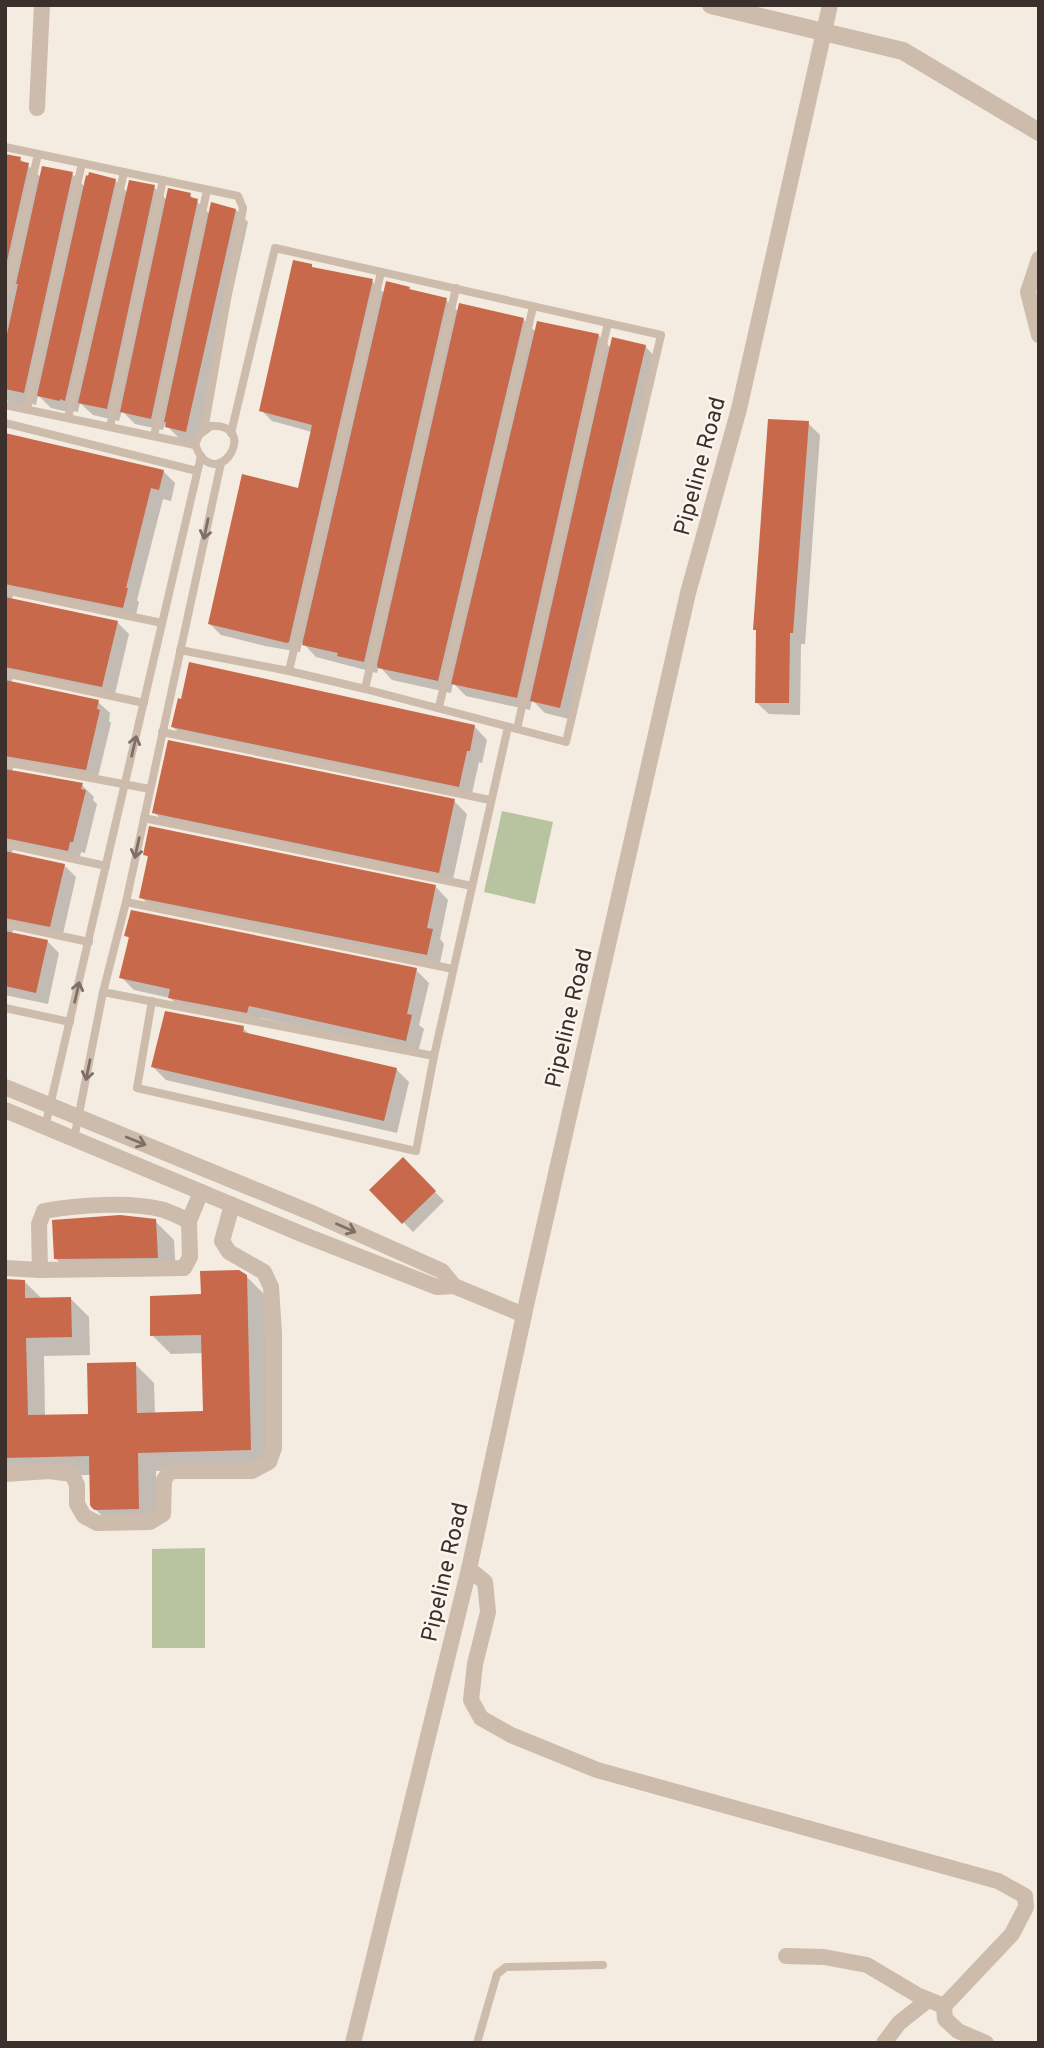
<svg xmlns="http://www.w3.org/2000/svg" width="1044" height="2048" viewBox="0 0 1044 2048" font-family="Overpass,sans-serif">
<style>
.green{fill:#b8c4a0}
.shadow{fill:#0003}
.building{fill:#c8694b}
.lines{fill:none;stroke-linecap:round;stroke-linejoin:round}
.service{stroke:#cdbbac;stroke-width:8}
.minor{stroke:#cdbbac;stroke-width:16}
.tertiary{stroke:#cdbbac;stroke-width:18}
.oneway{stroke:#7d6f65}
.labels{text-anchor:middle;stroke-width:5;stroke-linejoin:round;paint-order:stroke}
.street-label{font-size:23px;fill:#3b302b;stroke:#fbf5ee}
</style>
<rect width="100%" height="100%" fill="#f4ebe1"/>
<!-- green -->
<g class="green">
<polygon points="502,811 553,822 535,904 484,892"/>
<polygon points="205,1548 205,1648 152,1648 152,1549"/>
</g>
<!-- shadow -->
<g class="shadow">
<polygon points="5,155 20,159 41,177 72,174 85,187 115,180 128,193 154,187 167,200 190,195 210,214 235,209 248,222 199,443 180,439 165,424 163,430 135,424 122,411 119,421 93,415 80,403 78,412 73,411 72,413 51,408 38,395 36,405 29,403 28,406 9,402 5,398"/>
<polygon points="311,266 314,269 372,281 385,294 409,288 413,292 446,300 459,312 523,319 536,332 598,335 611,348 645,346 657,359 573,720 545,713 532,700 530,710 466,696 453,683 451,693 392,680 379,666 377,673 316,657 302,642 300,652 265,646 221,635 210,624 299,490 312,432 272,421 261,410"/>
<polygon points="808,423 820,435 805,644 801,644 800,715 769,714 756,702 758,632 755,629"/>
<polygon points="5,435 163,471 175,483 171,501 163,499 137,600 139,602 135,619 14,595 11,600 117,622 129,634 114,698 14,678 10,683 98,702 110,713 109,721 111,723 97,781 14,767 11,772 82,785 94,797 93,800 97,804 85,853 81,852 79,862 14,849 10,854 64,865 76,877 62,938 14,929 11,934 47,941 59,953 48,1004 5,995"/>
<polygon points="173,727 475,727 487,740 482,763 479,762 471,798 186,739"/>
<polygon points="454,801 467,814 452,884 167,825 154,812"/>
<polygon points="145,854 436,887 448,900 440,939 444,944 439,967 154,910 141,897 150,859"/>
<polygon points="126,936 416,970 429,983 419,1025 424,1029 418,1052 261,1018 259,1025 183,1010 170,998 134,990 121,977 130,939"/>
<polygon points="243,1028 251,1036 396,1069 409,1082 397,1133 166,1080 153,1067"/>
<polygon points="403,1160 444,1201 413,1232 372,1190"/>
<polygon points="155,1221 174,1240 176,1276 75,1277 56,1259"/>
<polygon points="246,1276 265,1295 269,1468 156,1471 157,1527 115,1528 93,1507 91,1475 10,1476 5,1472 5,1280 24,1281 42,1299 70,1298 89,1317 90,1355 44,1356 45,1416 90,1415 135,1364 154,1383 155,1414 205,1413 203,1353 171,1354 152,1335 203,1296"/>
</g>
<!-- building -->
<g class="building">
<polygon points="5,154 21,157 20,161 29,163 5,270"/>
<polygon points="42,166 73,172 24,393 5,389 5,343 18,284 16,284"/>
<polygon points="89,172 116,179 65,401 60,399 60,401 37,396 86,175 88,176"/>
<polygon points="129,180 155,185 107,409 78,403"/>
<polygon points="168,188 191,193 190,197 198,199 151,419 120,412"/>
<polygon points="211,202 236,209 186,432 165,427 166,422 164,422"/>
<polygon points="293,260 312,264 312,267 373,279 289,642 287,643 208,624 242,474 298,488 312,425 259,411"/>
<polygon points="386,281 410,287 409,289 447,298 364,662 337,656 338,653 302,645"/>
<polygon points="459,303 524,318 438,681 378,668 377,665"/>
<polygon points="537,321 599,334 517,698 451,684"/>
<polygon points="612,337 646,345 560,708 530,701"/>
<polygon points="768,419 809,421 793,633 790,633 789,703 755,703 756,630 753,630"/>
<polygon points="5,433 164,470 159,490 151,488 126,588 128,588 123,608 5,584"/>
<polygon points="5,597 118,621 102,687 5,667"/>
<polygon points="189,662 475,725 470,751 467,751 459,787 171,727 178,698 181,699"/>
<polygon points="5,680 99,700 97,709 100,710 86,770 5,756"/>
<polygon points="168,740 455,799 439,873 152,813"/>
<polygon points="5,769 83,783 81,789 86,790 73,842 70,842 68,851 5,838"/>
<polygon points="149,826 436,885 427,928 433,929 427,955 139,898 148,856 143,855"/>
<polygon points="5,851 65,864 50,927 5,918"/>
<polygon points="131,910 417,968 407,1014 412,1015 406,1041 249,1006 247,1013 168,998 170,989 119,978 129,937 124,936"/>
<polygon points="5,931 48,940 36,993 5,986"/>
<polygon points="165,1011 244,1026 243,1032 397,1068 384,1121 151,1067"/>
<polygon points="403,1157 436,1191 402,1224 369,1190"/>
<polygon points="120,1215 156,1219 158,1258 54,1259 52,1220"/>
<polygon points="239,1270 247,1275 251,1450 138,1453 139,1509 95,1510 92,1508 90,1505 89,1456 5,1458 5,1279 25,1280 25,1298 71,1297 72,1337 26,1338 28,1415 88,1414 87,1363 136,1362 137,1413 203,1411 201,1335 150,1336 150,1296 201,1294 200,1271"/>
</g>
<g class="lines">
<!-- service -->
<g class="service">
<polyline points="5,147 238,196 243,208 204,430"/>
<polyline points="5,301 38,154"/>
<polyline points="5,405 195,445"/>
<polyline points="27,409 82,163"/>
<polyline points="68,418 124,172"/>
<polyline points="5,423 197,471"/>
<path d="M211,426C258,423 223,487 200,455C198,452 197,448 195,445L199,435Z"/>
<polyline points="110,427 163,180"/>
<polyline points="154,436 207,190"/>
<polyline points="5,590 162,623"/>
<polyline points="180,650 289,671 365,689 566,742 661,335 275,248 231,433"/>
<polyline points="289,671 381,272"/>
<polyline points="5,673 144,703"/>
<polyline points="365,689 456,288"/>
<polyline points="439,707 533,307"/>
<polyline points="517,729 608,323"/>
<polyline points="162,732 490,800"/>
<polyline points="5,762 150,789"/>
<polyline points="144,818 472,886"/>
<polyline points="5,844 106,866"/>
<polyline points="126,902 453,969"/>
<polyline points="5,924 89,942"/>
<polyline points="103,992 434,1056 508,727"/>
<polyline points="152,1001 137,1088 416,1151 434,1056"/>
<polyline points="5,1008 70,1022"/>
<polyline points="45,1127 201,456"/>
<polyline points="74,1139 103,992 126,902 221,463"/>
<polyline points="477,2043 497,1974 506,1967 603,1965"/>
</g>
<!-- minor -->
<g class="minor">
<polyline points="37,108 42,5"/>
<polyline points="1039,259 1028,292 1039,335"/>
<polyline points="5,1087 312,1213 442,1271 454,1286"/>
<polyline points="5,1110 304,1235 437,1287 454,1286 524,1315"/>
<polyline points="5,1268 40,1270 184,1268 190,1257 189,1221 201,1192"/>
<path d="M40,1270L39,1224L44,1211C77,1205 132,1201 164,1210C172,1213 181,1217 189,1221"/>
<polyline points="5,1474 49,1471 72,1474 77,1485 77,1504 84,1516 97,1523 150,1522 163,1514 164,1480 170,1471 252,1471 269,1462 274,1448 274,1333 271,1287 264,1272 229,1252 222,1241 232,1205"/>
<polyline points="469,1569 485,1582 488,1612 475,1664 471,1700 481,1718 511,1735 597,1770 998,1881 1025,1896 1026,1907 1012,1934 944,2006 945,2019 958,2031 986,2043"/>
<polyline points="786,1956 824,1957 867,1965 919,1996 944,2006"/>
<polyline points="353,2043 469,1569 527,1301 688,593 739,409 830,5"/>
<polyline points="884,2043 899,2023 928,2000"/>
</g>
<!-- tertiary -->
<polyline class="tertiary" points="711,5 903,51 1039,132"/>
</g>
<!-- one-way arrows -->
<defs><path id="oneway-shaft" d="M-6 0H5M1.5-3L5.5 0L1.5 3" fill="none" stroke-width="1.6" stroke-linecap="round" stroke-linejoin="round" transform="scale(1.75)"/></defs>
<g class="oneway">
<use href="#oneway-shaft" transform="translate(206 529) rotate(102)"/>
<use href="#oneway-shaft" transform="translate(134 746) rotate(-77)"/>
<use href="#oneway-shaft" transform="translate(137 848) rotate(102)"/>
<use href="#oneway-shaft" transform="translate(77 992) rotate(-77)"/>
<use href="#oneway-shaft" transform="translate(88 1070) rotate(101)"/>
<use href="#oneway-shaft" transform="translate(136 1141) rotate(22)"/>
<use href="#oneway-shaft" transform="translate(346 1228) rotate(24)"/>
</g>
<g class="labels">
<!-- street labels -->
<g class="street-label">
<text transform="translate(699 466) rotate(-75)" y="8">Pipeline Road</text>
<text transform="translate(568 1018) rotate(-77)" y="8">Pipeline Road</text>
<text transform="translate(444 1572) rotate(-77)" y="8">Pipeline Road</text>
</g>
</g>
<!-- border -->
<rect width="1044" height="2048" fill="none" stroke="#3b302b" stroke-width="14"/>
</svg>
